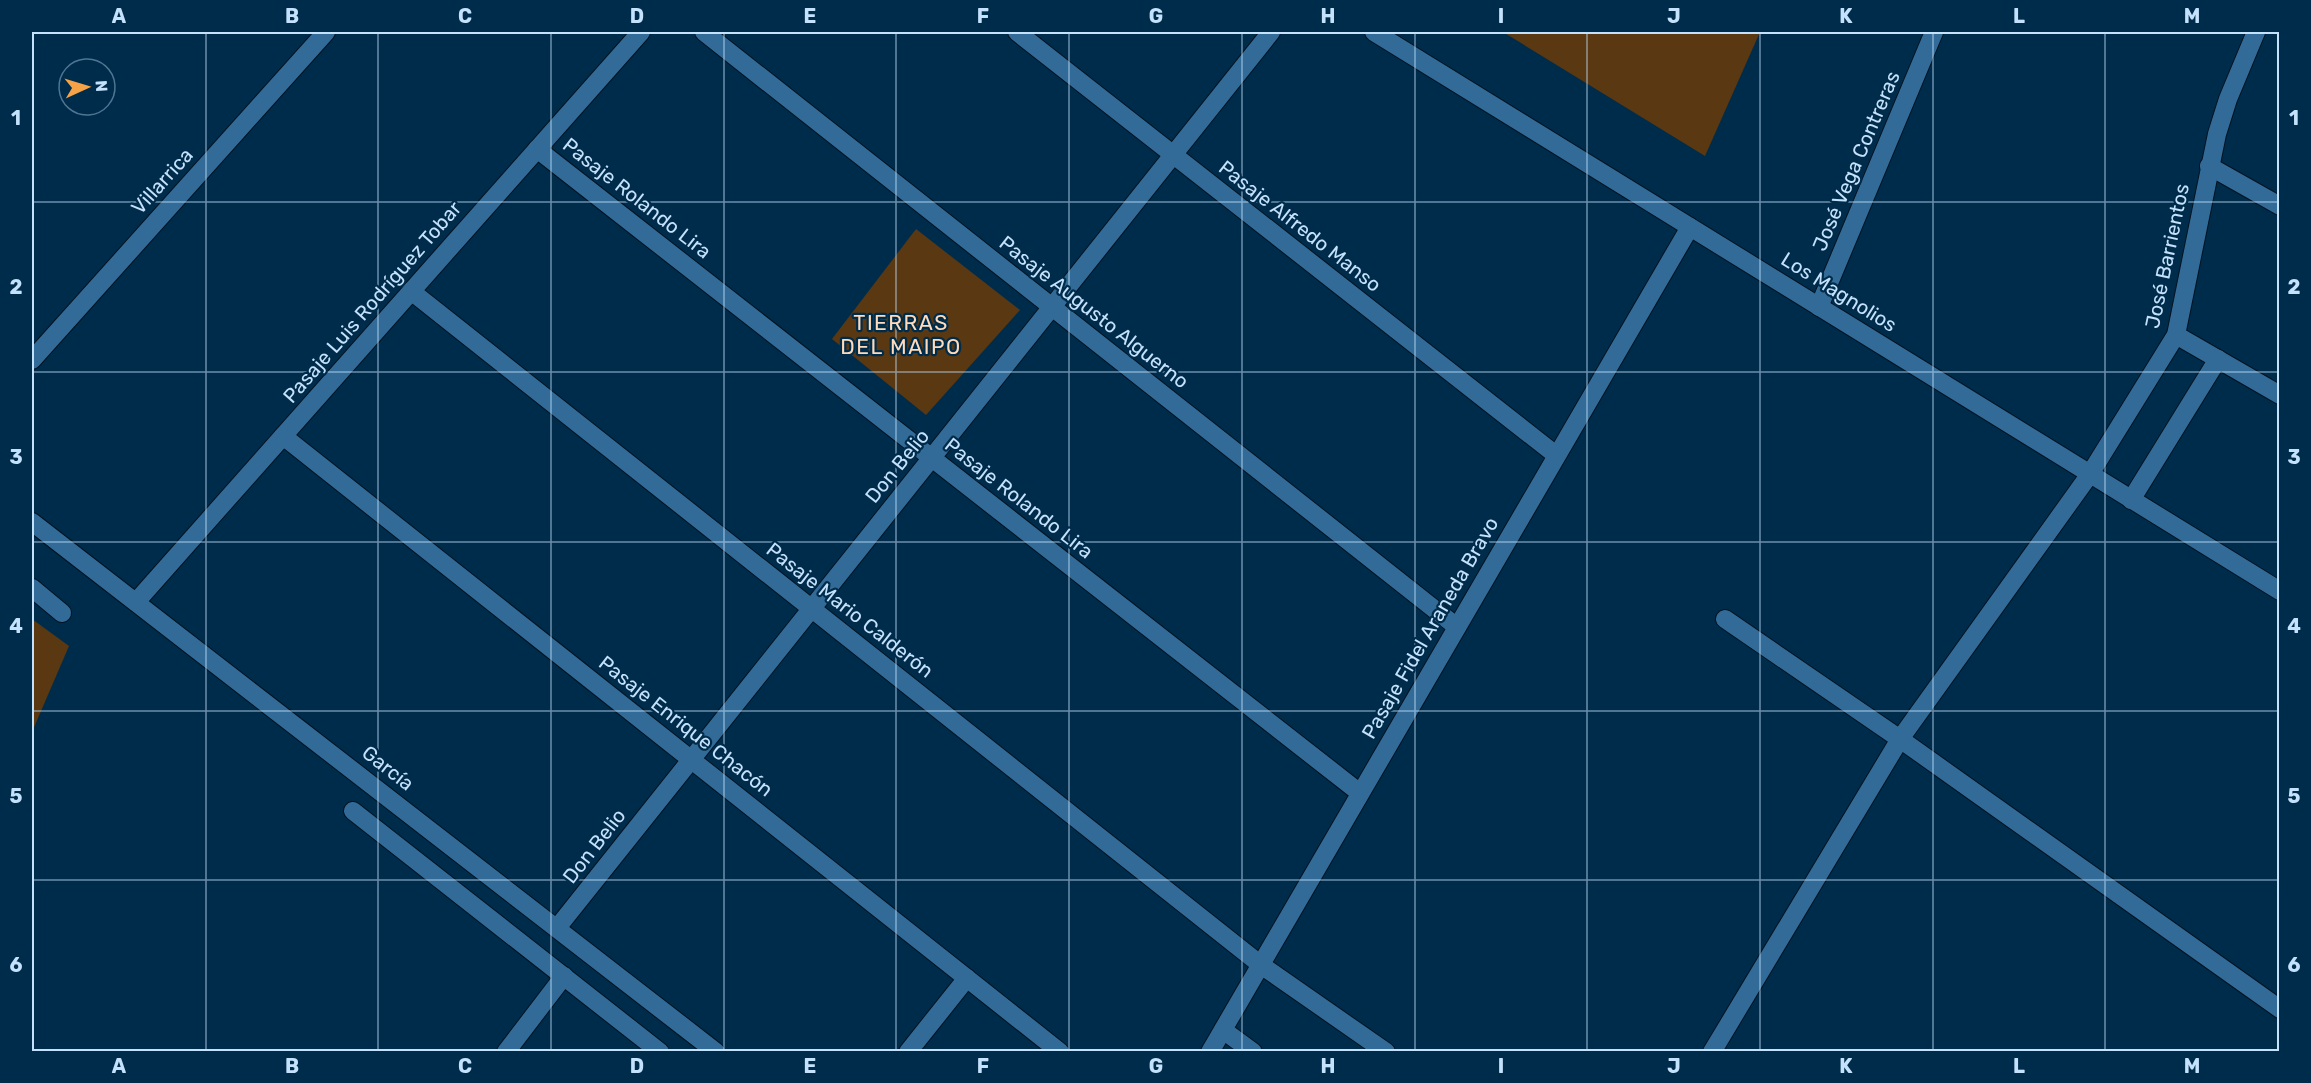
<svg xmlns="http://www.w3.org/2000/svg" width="2311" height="1083" viewBox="0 0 2311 1083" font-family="Rubik,sans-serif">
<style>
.green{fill:#593812}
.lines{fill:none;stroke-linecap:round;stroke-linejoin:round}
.street-casing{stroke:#031321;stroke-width:20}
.secondary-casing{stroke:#031321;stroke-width:20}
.street{stroke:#336b98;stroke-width:18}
.secondary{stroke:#336b98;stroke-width:18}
.grid{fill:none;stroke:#c5e2fc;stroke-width:1.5;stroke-opacity:0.55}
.labels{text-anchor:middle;stroke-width:4.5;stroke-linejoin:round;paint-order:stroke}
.street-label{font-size:20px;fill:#c5e2fc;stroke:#002c4b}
.neighbourhood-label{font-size:21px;letter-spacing:1.5px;fill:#ffdbb9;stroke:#002c4b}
.neatline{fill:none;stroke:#c5e2fc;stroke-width:2}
.grid-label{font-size:20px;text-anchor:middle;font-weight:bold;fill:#c5e2fc}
</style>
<rect width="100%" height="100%" fill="#002c4b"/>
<!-- green -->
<g class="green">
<polygon points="1503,32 1760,32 1705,156"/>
<polygon points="916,229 1020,310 926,415 832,339"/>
<polygon points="32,619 69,646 32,732"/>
</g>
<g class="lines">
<defs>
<g id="street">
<polyline points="704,32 1457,627"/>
<polyline points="1017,32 1556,455"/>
<polyline points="1374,32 2280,591"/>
<polyline points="537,149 1360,793"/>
<polyline points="2209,166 2280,206"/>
<polyline points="411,291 1261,965 1386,1052"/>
<polyline points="1819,307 1934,32"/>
<polyline points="2176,335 2280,395"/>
<polyline points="32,360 326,32"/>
<polyline points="283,436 1060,1052"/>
<polyline points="2131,500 2218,359"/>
<polyline points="32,588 62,613"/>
<polyline points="136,602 641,32"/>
<polyline points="1725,619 1900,739 2280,1009"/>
<polyline points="353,811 660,1052"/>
<polyline points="557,928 1271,32"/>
<polyline points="1223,1030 1253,1052"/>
<polyline points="506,1052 564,976"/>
<polyline points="908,1052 967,978"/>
<polyline points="1210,1052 1690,227"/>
<polyline points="1712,1052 1900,739 2090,474 2176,335 2217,134 2228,99 2256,32"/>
</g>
<polyline id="secondary" points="32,522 716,1052"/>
</defs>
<!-- street casing -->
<use href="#street" class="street-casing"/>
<!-- secondary casing -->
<use href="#secondary" class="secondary-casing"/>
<!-- street -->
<use href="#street" class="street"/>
<!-- secondary -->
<use href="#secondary" class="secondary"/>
</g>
<!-- grid -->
<path class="grid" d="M206,32V1052M378,32V1052M551,32V1052M724,32V1052M896,32V1052M1069,32V1052M1242,32V1052M1415,32V1052M1587,32V1052M1760,32V1052M1933,32V1052M2105,32V1052M32,202H2280M32,372H2280M32,542H2280M32,711H2280M32,880H2280"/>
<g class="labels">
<!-- street labels -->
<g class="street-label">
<text transform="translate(1856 161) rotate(-67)" y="7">José Vega Contreras</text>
<text transform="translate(162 181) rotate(-48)" y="7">Villarrica</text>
<text transform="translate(637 198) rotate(38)" y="7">Pasaje Rolando Lira</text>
<text transform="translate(1300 226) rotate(38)" y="7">Pasaje Alfredo Manso</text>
<text transform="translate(2167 256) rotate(-78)" y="7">José Barrientos</text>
<text transform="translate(1839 292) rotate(32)" y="7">Los Magnolios</text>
<text transform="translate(372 302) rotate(-49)" y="7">Pasaje Luis Rodríguez Tobar</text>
<text transform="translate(1094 312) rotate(38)" y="7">Pasaje Augusto Alguerno</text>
<text transform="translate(897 466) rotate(-51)" y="7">Don Belio</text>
<text transform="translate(1019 498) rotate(38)" y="7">Pasaje Rolando Lira</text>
<text transform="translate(850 610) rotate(38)" y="7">Pasaje Mario Calderón</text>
<text transform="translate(1430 628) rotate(-60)" y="7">Pasaje Fidel Araneda Bravo</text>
<text transform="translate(686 726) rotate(38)" y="7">Pasaje Enrique Chacón</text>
<text transform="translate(388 768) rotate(38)" y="7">García</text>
<text transform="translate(594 846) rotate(-52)" y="7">Don Belio</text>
</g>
<!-- neighbourhood labels -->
<g class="neighbourhood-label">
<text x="901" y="330">TIERRAS<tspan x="901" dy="24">DEL MAIPO</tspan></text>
</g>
</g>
<!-- border -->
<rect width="2311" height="1083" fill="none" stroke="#002c4b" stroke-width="66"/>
<!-- north arrow -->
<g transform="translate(87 87) rotate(86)"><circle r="28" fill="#002c4b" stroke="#4f7592" stroke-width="1.5"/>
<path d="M0-4.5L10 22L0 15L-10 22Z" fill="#f6a246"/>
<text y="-9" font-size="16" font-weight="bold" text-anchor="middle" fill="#c5e2fc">N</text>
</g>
<rect x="33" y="33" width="2245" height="1017" class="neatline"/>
<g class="grid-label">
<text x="119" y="23">A</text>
<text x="292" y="23">B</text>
<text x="465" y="23">C</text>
<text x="637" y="23">D</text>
<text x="810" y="23">E</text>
<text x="983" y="23">F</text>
<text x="1156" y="23">G</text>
<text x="1328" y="23">H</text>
<text x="1501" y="23">I</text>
<text x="1674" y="23">J</text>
<text x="1846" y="23">K</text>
<text x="2019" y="23">L</text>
<text x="2192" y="23">M</text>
<text x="16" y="125">1</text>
<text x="2294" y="125">1</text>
<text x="16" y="294">2</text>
<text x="2294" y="294">2</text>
<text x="16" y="464">3</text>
<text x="2294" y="464">3</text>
<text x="16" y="633">4</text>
<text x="2294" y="633">4</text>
<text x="16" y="803">5</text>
<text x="2294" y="803">5</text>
<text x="16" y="972">6</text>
<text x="2294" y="972">6</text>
<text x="119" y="1073">A</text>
<text x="292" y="1073">B</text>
<text x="465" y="1073">C</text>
<text x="637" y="1073">D</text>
<text x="810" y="1073">E</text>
<text x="983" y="1073">F</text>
<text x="1156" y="1073">G</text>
<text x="1328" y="1073">H</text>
<text x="1501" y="1073">I</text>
<text x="1674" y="1073">J</text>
<text x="1846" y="1073">K</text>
<text x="2019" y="1073">L</text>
<text x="2192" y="1073">M</text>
</g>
</svg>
